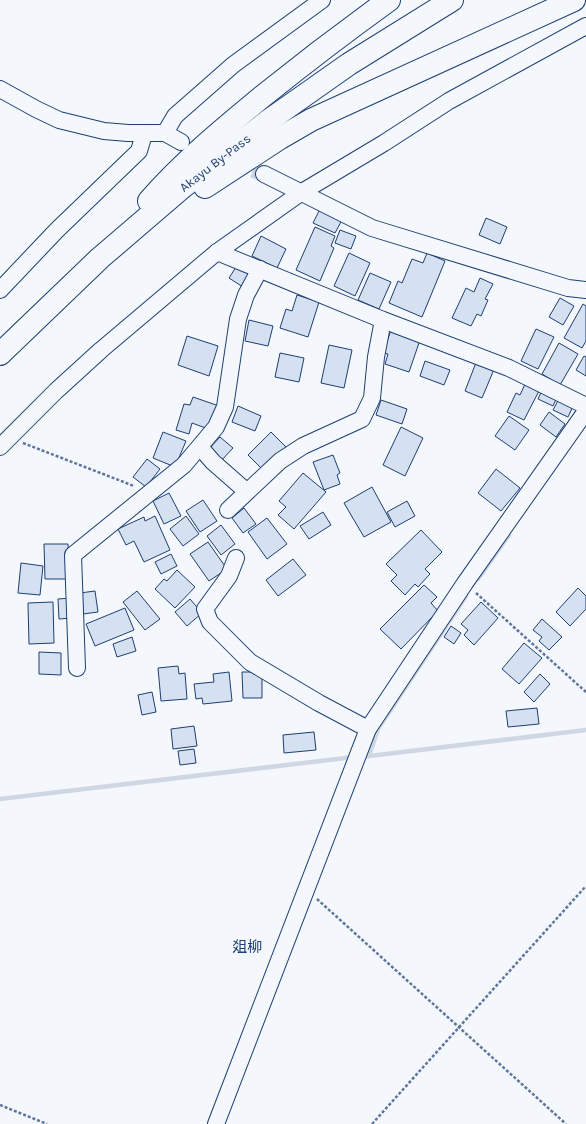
<svg xmlns="http://www.w3.org/2000/svg" width="586" height="1124" viewBox="0 0 586 1124" font-family="Karla,'Noto Sans JP',sans-serif">
<style>
.lines{fill:none;stroke-linecap:round;stroke-linejoin:round}
.stream{stroke:#cfd7e4;stroke-width:4.5}
.building{fill:#d5e0f0;stroke:#1d3f73}
.minor-tunnel{stroke:#c9d2e0;stroke-width:16;stroke-dasharray:16 8;stroke-linecap:butt}
.minor-casing{stroke:#1d3f73;stroke-width:18}
.highway-casing{stroke:#1d3f73;stroke-width:24}
.path{stroke:#5e769c;stroke-width:2.5;stroke-dasharray:3 2;stroke-linecap:butt}
.minor{stroke:#f4f7fb;stroke-width:16}
.highway{stroke:#f4f7fb;stroke-width:22}
.labels{text-anchor:middle;stroke-width:3;stroke-linejoin:round;paint-order:stroke}
.street-label{font-size:13px;fill:#1d3f73;stroke:#f4f7fb}
.quarter-label{font-size:15px;fill:#1d3f73;stroke:#f4f7fb}
</style>
<rect width="100%" height="100%" fill="#f4f7fb"/>
<g class="lines">
<!-- stream -->
<g class="stream">
<polyline points="478,579 509,535"/>
<polyline points="369,756 378,729 466,596"/>
<polyline points="361,757 586,730"/>
<polyline points="0,799 354,757"/>
</g>
</g>
<!-- building -->
<g class="building">
<polygon points="320,209 342,220 335,233 313,223"/>
<polygon points="486,218 507,227 500,244 479,235"/>
<polygon points="315,227 335,236 331,246 334,248 320,281 296,270"/>
<polygon points="340,230 356,236 351,249 335,243"/>
<polygon points="261,236 286,249 277,268 252,256"/>
<polygon points="349,253 370,263 355,296 334,286"/>
<polygon points="427,253 445,261 422,317 389,303 398,281 402,283 412,259 423,263"/>
<polygon points="238,264 252,274 243,287 229,278"/>
<polygon points="370,273 391,282 379,309 358,300"/>
<polygon points="480,278 493,284 485,299 488,300 481,316 477,314 471,326 452,318 466,288 474,292"/>
<polygon points="297,295 319,302 308,337 280,328 286,309 292,311"/>
<polygon points="560,298 574,306 563,325 549,317"/>
<polygon points="583,304 586,306 586,341 582,348 564,338"/>
<polygon points="249,320 273,326 268,346 245,341"/>
<polygon points="536,329 554,337 538,369 521,361"/>
<polygon points="391,330 420,340 409,372 385,364 388,354 383,353"/>
<polygon points="187,336 218,346 209,376 178,365"/>
<polygon points="559,343 578,354 560,385 542,374"/>
<polygon points="329,345 352,350 344,388 321,383"/>
<polygon points="280,353 304,358 299,382 275,377"/>
<polygon points="584,356 586,357 586,376 576,370"/>
<polygon points="477,360 495,367 482,398 465,391"/>
<polygon points="425,361 450,370 444,385 420,376"/>
<polygon points="526,382 540,389 524,420 507,412 516,393 520,395"/>
<polygon points="543,388 558,395 553,406 538,399"/>
<polygon points="193,397 219,406 211,430 192,423 189,434 176,430 184,404 190,405"/>
<polygon points="560,397 574,404 568,417 553,410"/>
<polygon points="381,400 407,409 402,424 376,415"/>
<polygon points="238,406 261,416 255,431 232,422"/>
<polygon points="549,412 565,424 556,437 540,425"/>
<polygon points="509,416 529,430 515,450 495,436"/>
<polygon points="401,427 423,438 405,476 383,465"/>
<polygon points="163,432 186,441 175,467 153,458"/>
<polygon points="271,432 286,447 263,470 248,455"/>
<polygon points="220,437 233,448 221,461 208,450"/>
<polygon points="333,455 340,473 337,475 340,484 324,490 313,462"/>
<polygon points="147,459 160,469 146,487 133,477"/>
<polygon points="496,469 520,488 501,511 478,493"/>
<polygon points="303,473 326,492 294,529 278,515 286,507 279,501"/>
<polygon points="372,487 391,522 364,537 344,503"/>
<polygon points="169,493 181,516 164,524 153,501"/>
<polygon points="203,500 217,521 200,532 186,511"/>
<polygon points="407,501 415,516 395,527 387,512"/>
<polygon points="244,508 256,524 243,533 232,518"/>
<polygon points="323,512 331,525 309,539 300,526"/>
<polygon points="155,516 170,550 144,562 134,541 126,545 118,529 144,517 145,521"/>
<polygon points="186,516 199,534 183,546 170,529"/>
<polygon points="267,518 287,544 267,559 248,532"/>
<polygon points="221,525 235,544 221,555 207,536"/>
<polygon points="421,530 442,552 425,569 430,574 418,587 415,584 405,595 391,581 397,575 386,564"/>
<polygon points="208,542 227,569 209,581 190,554"/>
<polygon points="44,544 68,544 69,579 45,579"/>
<polygon points="171,554 177,566 161,574 155,562"/>
<polygon points="293,559 306,575 278,596 266,580"/>
<polygon points="21,563 43,566 40,595 18,593"/>
<polygon points="177,570 195,587 175,608 155,589 164,579 167,581"/>
<polygon points="424,585 437,597 431,603 438,611 401,649 380,629"/>
<polygon points="578,588 586,596 586,609 570,626 556,612"/>
<polygon points="95,591 98,612 83,614 80,593"/>
<polygon points="137,591 160,619 145,630 123,602"/>
<polygon points="71,598 73,618 59,619 58,599"/>
<polygon points="190,599 202,613 187,626 175,612"/>
<polygon points="53,602 54,643 29,644 28,603"/>
<polygon points="481,602 498,618 474,645 464,635 468,630 461,624"/>
<polygon points="125,608 134,630 95,646 86,624"/>
<polygon points="542,619 562,637 549,650 539,641 542,637 533,630"/>
<polygon points="451,626 461,633 454,644 444,637"/>
<polygon points="132,637 136,651 117,657 113,644"/>
<polygon points="524,643 542,658 519,684 502,669"/>
<polygon points="39,652 61,653 61,675 39,674"/>
<polygon points="178,666 179,674 185,673 187,699 161,701 158,668"/>
<polygon points="229,672 232,701 203,704 202,698 196,699 194,684 214,682 213,674"/>
<polygon points="242,672 262,672 262,698 243,698"/>
<polygon points="540,674 550,684 534,702 524,692"/>
<polygon points="152,692 156,712 142,715 138,695"/>
<polygon points="537,708 539,724 508,727 506,711"/>
<polygon points="194,726 197,746 173,749 171,729"/>
<polygon points="314,732 316,750 284,753 283,735"/>
<polygon points="194,749 196,763 180,765 178,751"/>
</g>
<g class="lines">
<!-- minor-tunnel -->
<polyline class="minor-tunnel" points="231,161 264,174"/>
<defs>
<g id="minor">
<polyline points="0,89 36,109 59,120 104,131 128,133 165,133 181,142"/>
<polyline points="165,133 175,116 233,65 322,0"/>
<polyline points="264,174 372,228 568,288 586,290"/>
<polyline points="217,252 383,320 509,368 586,406"/>
<polyline points="0,290 57,230 139,151 144,134"/>
<polyline points="0,447 56,391 101,350 217,252 302,192 384,143 449,101 586,26"/>
<polyline points="200,447 213,462 246,491"/>
<polyline points="228,510 280,461 303,446 362,419 372,398 376,357 383,320"/>
<polyline points="236,558 229,576 205,609 210,622 250,662 319,703 368,729"/>
<polyline points="77,668 73,555 184,465 216,427 225,407 238,319 246,295 260,269"/>
<polyline points="216,1124 368,729 465,583 586,411"/>
</g>
<g id="highway">
<polyline points="205,187 280,138 311,120 574,0"/>
<path d="M149,201C183,162 223,129 263,96C304,63 346,31 389,0"/>
<path id="s1" d="M0,354L100,258L184,186L268,121L349,64L452,0"/>
</g>
</defs>
<!-- minor casing -->
<use href="#minor" class="minor-casing"/>
<!-- highway casing -->
<use href="#highway" class="highway-casing"/>
<!-- path -->
<g class="path">
<polyline points="23,443 134,486"/>
<polyline points="476,593 586,692"/>
<polyline points="317,899 566,1124"/>
<polyline points="0,1105 47,1124"/>
<polyline points="372,1124 586,886"/>
</g>
<!-- minor -->
<use href="#minor" class="minor"/>
<!-- highway -->
<use href="#highway" class="highway"/>
</g>
<g class="labels">
<!-- street labels -->
<g class="street-label">
<text dy="5" stroke="none"><textPath href="#s1" startOffset="288">Akayu By-Pass</textPath></text>
</g>
<!-- quarter labels -->
<g class="quarter-label">
<text x="247" y="952">爼柳</text>
</g>
</g>
</svg>
